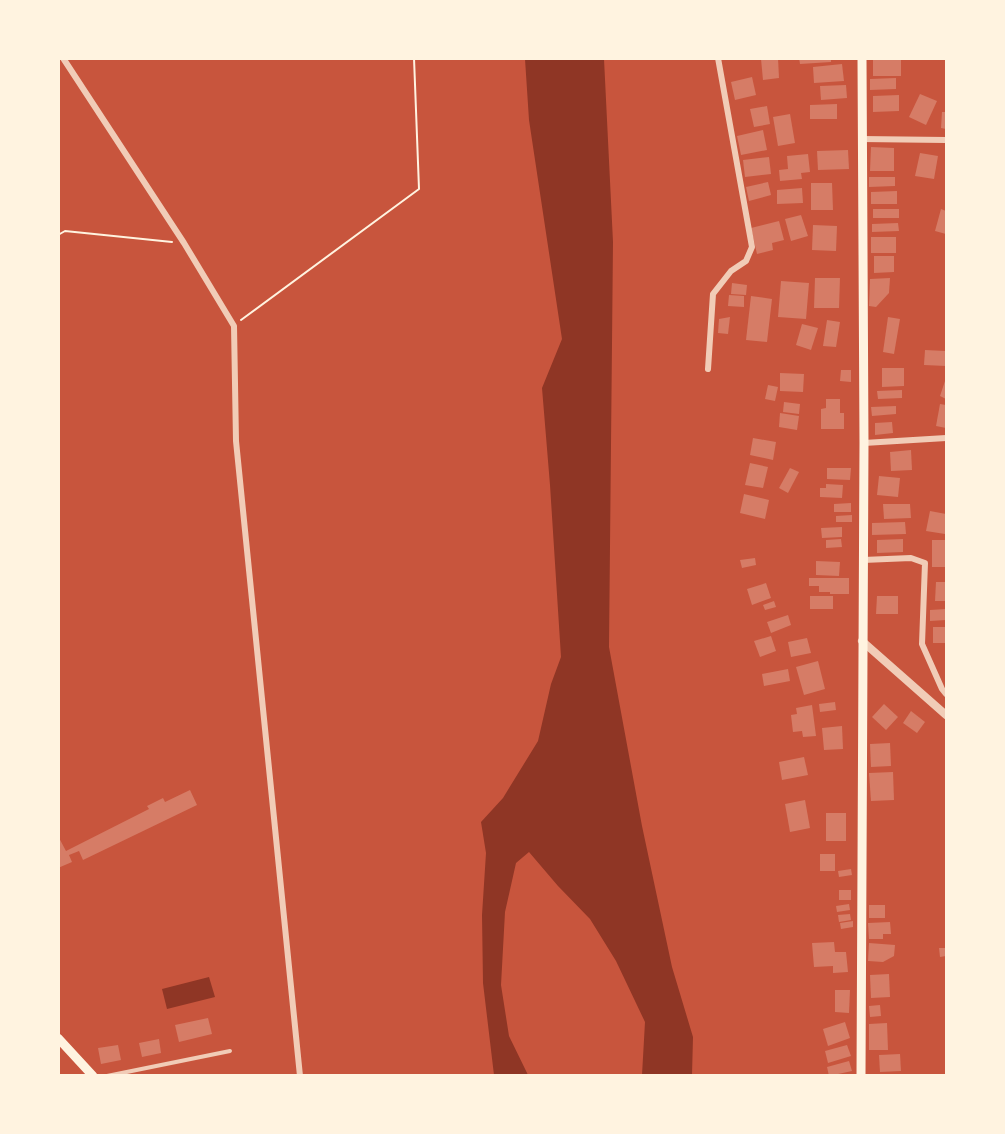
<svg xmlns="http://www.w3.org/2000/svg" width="1005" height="1134" viewBox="0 0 1005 1134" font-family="'Roboto Condensed',sans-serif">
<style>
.water{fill:#8f3625}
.building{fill:#d67c66}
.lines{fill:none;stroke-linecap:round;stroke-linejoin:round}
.path{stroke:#fff3e0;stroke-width:2}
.service{stroke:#f1ccb7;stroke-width:4}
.minor{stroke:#f1ccb7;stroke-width:6}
.tertiary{stroke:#f1ccb7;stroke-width:8}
.secondary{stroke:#fff3e0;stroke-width:9}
</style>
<rect width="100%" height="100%" fill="#c8553d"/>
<!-- water -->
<g class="water">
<polygon points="525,59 604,59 613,242 609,647 642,826 672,967 693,1037 692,1075 642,1075 645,1022 616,961 590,919 558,886 529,852 516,863 505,912 501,985 509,1036 528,1075 494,1075 483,983 482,915 486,853 481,822 503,798 538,741 551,684 561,657 550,485 542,388 562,339 529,120"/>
<polygon points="209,977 215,997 167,1009 162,989"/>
</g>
<!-- building -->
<g class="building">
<polygon points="778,58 779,78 763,80 761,59"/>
<polygon points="799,58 831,58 831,62 800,64"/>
<rect x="873" y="60" width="28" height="16"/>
<polygon points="842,64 844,81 814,83 813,67"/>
<polygon points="752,77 756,95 735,100 731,82"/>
<polygon points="896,78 896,89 870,90 870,79"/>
<polygon points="846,85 847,98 821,100 820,86"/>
<polygon points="920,94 937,101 926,125 909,117"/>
<polygon points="899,95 899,111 873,112 873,96"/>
<polygon points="837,104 837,119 810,119 810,105"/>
<polygon points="767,106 770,124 754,127 750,109"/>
<polygon points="942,112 946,112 946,129 941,128"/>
<polygon points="790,114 795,143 778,146 773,117"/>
<polygon points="763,130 767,150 741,155 737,136"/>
<polygon points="871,147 894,148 894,171 870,171"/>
<polygon points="848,150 849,169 818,170 817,151"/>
<polygon points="920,153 938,156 934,179 915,176"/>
<polygon points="808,154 810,172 801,173 802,179 780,181 779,170 788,169 787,156"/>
<polygon points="769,157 771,174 745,177 743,160"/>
<polygon points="869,177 895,177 895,186 869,187"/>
<polygon points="768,182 771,195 749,201 746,187"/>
<polygon points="811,183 832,183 833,210 811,210"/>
<polygon points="802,188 803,203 777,204 777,190"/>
<polygon points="897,191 897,204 871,204 871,192"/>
<rect x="873" y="209" width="26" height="9"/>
<polygon points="941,209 946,211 946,234 935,231"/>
<polygon points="801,215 808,236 791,241 785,219"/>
<polygon points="779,221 784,240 772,243 773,250 757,254 751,228"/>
<polygon points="898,223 899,231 872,232 872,224"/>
<polygon points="813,225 837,226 836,251 812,250"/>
<rect x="871" y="237" width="25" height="16"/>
<polygon points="874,256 894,256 894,272 874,273"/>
<polygon points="815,278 840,278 839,308 814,308"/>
<polygon points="890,278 889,293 876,307 869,306 870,279"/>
<polygon points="781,281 809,283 806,319 778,317"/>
<polygon points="732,283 747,285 746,295 731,294"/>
<polygon points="729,295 744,296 744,307 728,306"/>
<polygon points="751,296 772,299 767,342 746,340"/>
<polygon points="730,317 728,334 718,333 719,319"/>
<polygon points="888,317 900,319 894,354 883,352"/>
<polygon points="827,320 840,322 836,347 823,346"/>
<polygon points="802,324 818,328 811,350 796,345"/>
<polygon points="925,350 946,351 946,366 924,365"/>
<polygon points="882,368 904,368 904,386 882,387"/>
<polygon points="841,370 851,370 851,382 840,381"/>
<polygon points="780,373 804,374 803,392 780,391"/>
<polygon points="946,378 946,399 940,396"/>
<polygon points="768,385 778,387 775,401 765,399"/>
<polygon points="902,390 902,398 878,399 877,391"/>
<polygon points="826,399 840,399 840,413 844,413 844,429 821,429 821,409 826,408"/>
<polygon points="784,402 800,404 799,414 783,412"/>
<polygon points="940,404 946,405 946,428 936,426"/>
<polygon points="896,406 896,414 872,416 871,407"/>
<polygon points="780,413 799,416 797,430 779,427"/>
<polygon points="892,422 893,433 875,435 875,423"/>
<polygon points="753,438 776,442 773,460 750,455"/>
<polygon points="911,450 912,470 891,471 890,452"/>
<polygon points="750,463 768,467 763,488 745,485"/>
<polygon points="790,468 799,472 788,493 779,488"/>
<polygon points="827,468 851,468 850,480 827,479"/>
<polygon points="879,476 900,478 898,497 877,495"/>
<polygon points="826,484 843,485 842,498 820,497 820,488 826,488"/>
<polygon points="744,494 769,500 765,519 740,513"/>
<polygon points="851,503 851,512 834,512 834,504"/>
<polygon points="883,504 910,504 911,518 884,519"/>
<polygon points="930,511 946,514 945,534 926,531"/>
<polygon points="852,515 852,522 836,522 836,516"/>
<polygon points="905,522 906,534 872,535 872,523"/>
<polygon points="842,527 842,537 822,538 821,528"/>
<polygon points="841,539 842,547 826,548 826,540"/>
<polygon points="903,539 903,552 877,553 877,540"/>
<rect x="932" y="540" width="14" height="27"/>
<polygon points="755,558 756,565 742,568 740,560"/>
<polygon points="816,561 840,562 839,576 816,575"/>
<polygon points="809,578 849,578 849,594 830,594 830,592 819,592 819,586 809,586"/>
<polygon points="936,582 946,582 946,601 935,601"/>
<polygon points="766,583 771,598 752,605 747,589"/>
<rect x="810" y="596" width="23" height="13"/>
<polygon points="877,596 898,596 898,614 876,614"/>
<polygon points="774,601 776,607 765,610 763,605"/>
<polygon points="946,609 946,620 930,621 930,610"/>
<polygon points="788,615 791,625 771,633 767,622"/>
<rect x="933" y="627" width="13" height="16"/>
<polygon points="771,636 776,651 760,657 754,641"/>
<polygon points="807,638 811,653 791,657 788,642"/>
<polygon points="818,661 825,689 804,695 796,667"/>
<polygon points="788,669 790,681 764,686 762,674"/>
<polygon points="835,702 836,710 820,712 819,704"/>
<polygon points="884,704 898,717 886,730 872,717"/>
<polygon points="812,705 816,736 803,737 802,731 793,732 791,715 797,714 796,708"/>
<polygon points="911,711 925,722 917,733 903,723"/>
<polygon points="842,726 843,749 824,750 822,728"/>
<polygon points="890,743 891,766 871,767 870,744"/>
<polygon points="804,757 808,775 782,780 779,762"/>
<polygon points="893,772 894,800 871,801 869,773"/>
<polygon points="190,790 197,805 83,860 79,851 69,855 72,862 58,868 58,836 66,851 149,809 147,806 163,798 165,802"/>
<polygon points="805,800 810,828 790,832 785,804"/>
<rect x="826" y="813" width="20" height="28"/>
<rect x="820" y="854" width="15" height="17"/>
<polygon points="851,869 852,875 839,877 838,871"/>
<rect x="839" y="890" width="12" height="10"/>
<polygon points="849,904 850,910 837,912 836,906"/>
<rect x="869" y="905" width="16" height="13"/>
<polygon points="850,914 851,920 839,922 838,915"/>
<polygon points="853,921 853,927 841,929 840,923"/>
<polygon points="890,922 891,934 883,934 883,939 869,939 868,923"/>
<polygon points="834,942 835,952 846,952 848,972 833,973 833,966 814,967 812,943"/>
<polygon points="869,943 895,945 894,956 883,962 868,961"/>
<polygon points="939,948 946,948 946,956 940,957"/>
<polygon points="889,974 890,997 871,998 870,975"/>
<polygon points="835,990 850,990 849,1013 835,1012"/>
<polygon points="880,1005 881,1016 870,1017 869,1006"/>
<polygon points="208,1018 212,1034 179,1042 175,1025"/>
<polygon points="845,1022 850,1038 828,1046 823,1029"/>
<polygon points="887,1023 888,1050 869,1050 869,1024"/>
<polygon points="159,1039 161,1053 142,1057 139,1043"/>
<polygon points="118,1045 121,1060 101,1064 98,1048"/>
<polygon points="847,1045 851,1056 828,1063 825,1051"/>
<polygon points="900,1054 901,1071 880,1072 879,1055"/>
<polygon points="849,1061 852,1071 829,1076 827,1067"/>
</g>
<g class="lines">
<!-- path -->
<g class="path">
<polyline points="58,235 65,231 172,242"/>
<polyline points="241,320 419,189 414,58"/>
</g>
<!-- service -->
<polyline class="service" points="107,1076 230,1051"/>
<!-- minor -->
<g class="minor">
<polyline points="63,58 184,243 234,326 236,441 300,1076"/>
<polyline points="861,139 946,140"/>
<polyline points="708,369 713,294 731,271 746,261 752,247 718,58"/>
<polyline points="864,443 946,438"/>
<polyline points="863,560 911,558 925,563 922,644 942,689 946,694"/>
</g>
<!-- tertiary -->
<polyline class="tertiary" points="862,641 946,715"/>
<!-- secondary -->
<g class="secondary">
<polyline points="58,1038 93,1076"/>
<polyline points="861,1076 864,443 862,58"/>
</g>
</g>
<!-- border -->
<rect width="1005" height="1134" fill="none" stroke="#fff3e0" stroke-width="120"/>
</svg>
